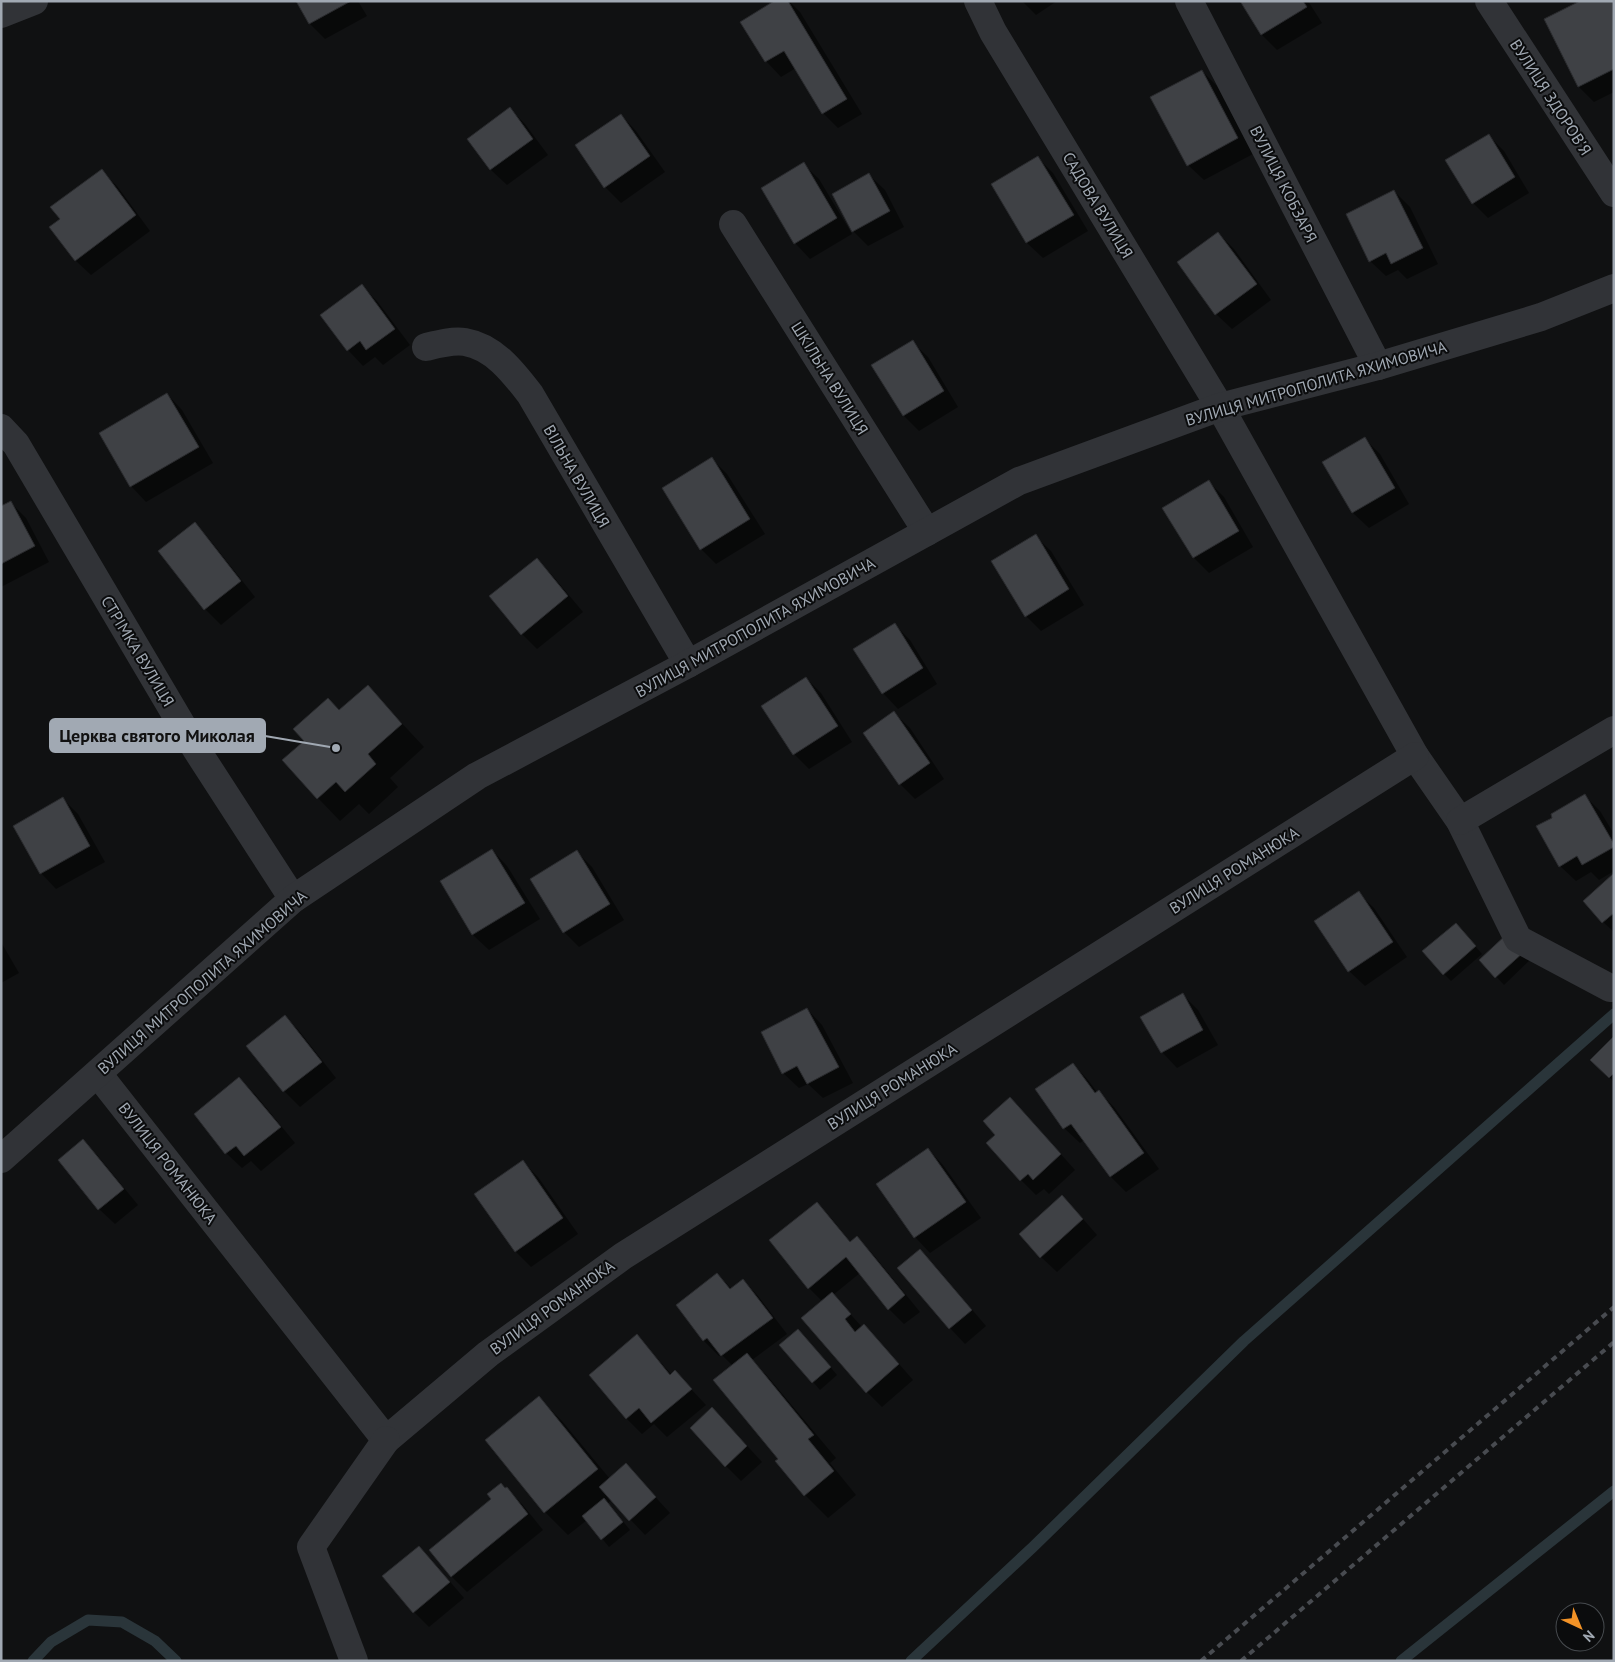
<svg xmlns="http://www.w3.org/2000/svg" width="1615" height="1662" viewBox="0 0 1615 1662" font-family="'PT Sans',sans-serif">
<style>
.shadow{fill:#0007}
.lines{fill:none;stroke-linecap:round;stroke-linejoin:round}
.stream{stroke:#2a353a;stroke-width:11}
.building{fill:#3f4145;stroke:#2a2b2e}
.minor{stroke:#313337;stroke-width:28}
.rail{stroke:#484b50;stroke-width:4;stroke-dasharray:6 5;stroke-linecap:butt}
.labels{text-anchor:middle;stroke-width:4;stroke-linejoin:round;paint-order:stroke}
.street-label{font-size:16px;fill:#a1a9b3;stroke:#0b0c0d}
.leader{fill:none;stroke:#a1a9b3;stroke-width:2}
.callout-dot{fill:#a1a9b3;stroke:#0b0c0d;stroke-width:2}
.callout{fill:#a1a9b3;stroke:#a1a9b3;stroke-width:2}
.callout-label{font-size:18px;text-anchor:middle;font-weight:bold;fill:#111}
</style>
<rect width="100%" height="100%" fill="#101112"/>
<!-- shadow -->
<g class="shadow">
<polygon points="298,1 358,1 367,16 325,39 310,24"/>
<polygon points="776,1 789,1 800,12 862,114 838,128 823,113 796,68 781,77 766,61"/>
<polygon points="1022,1 1057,1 1036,15"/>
<polygon points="1242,1 1308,1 1322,23 1277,50 1262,35"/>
<polygon points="1576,1 1614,1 1614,92 1594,102 1579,87 1578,3"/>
<polygon points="1202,71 1217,86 1253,154 1204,180 1188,165"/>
<polygon points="510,109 525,124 548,155 507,185 491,170 469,139"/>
<polygon points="621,115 636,131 665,172 621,203 605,187 577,146"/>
<polygon points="1489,136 1504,151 1529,193 1488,218 1473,203"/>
<polygon points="1038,158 1053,173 1088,231 1043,258 1027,243 993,185"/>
<polygon points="803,164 819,179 852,234 810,259 795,243 762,189"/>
<polygon points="101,171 117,186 150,231 91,275 75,260 61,220"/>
<polygon points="869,175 885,190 904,227 868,246 853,231"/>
<polygon points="1394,191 1410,207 1438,264 1407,279 1398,270 1386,276 1370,261"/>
<polygon points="1218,233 1234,249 1271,300 1232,329 1216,314"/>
<polygon points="362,286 377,301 410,345 383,365 375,357 363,366 348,350"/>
<polygon points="912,342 928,357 958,407 919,431 904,416"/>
<polygon points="167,394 182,410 213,463 146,502 131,486"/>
<polygon points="1365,439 1380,454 1409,504 1369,528 1353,513 1324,463"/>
<polygon points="712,459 727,474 765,534 716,564 701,549"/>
<polygon points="1209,482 1224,497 1253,547 1209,573 1194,558"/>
<polygon points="11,503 26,518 49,562 1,587 1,507"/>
<polygon points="195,524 210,540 255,597 221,625 205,609 160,551"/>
<polygon points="1035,536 1051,551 1084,605 1041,631 1026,616"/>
<polygon points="537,560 552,575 583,612 537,649 522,634"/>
<polygon points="895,625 910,640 937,684 898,709 883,693"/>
<polygon points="806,678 821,693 852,742 809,769 794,754"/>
<polygon points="368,687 424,747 390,778 398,787 369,814 359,804 340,821 318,798 340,711"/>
<polygon points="894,713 910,728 944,779 915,799 900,784"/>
<polygon points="1585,796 1600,811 1614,834 1614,871 1599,880 1591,872 1576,881 1560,866 1554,818"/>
<polygon points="63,799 78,814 105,862 56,889 41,873"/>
<polygon points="492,850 507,866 540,919 489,950 473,935 441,881"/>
<polygon points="577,852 592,867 624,920 579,947 564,932"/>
<polygon points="1614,875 1614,932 1603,922"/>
<polygon points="1358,893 1374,908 1407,957 1365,986 1349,971"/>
<polygon points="1463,932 1482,954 1451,981 1444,974"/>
<polygon points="1508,935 1531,959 1504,985 1481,960"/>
<polygon points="1,942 19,973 1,983"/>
<polygon points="1182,994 1198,1010 1218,1045 1177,1068 1162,1052"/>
<polygon points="807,1009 822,1025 853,1083 823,1098 808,1084 799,1088 783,1073"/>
<polygon points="285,1016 300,1032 336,1078 300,1107 284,1091 248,1046"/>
<polygon points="1614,1038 1614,1082 1592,1060"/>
<polygon points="1073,1064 1088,1080 1097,1092 1098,1091 1114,1107 1159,1169 1126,1192 1111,1177 1084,1140 1080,1143 1064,1128"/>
<polygon points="239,1079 255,1094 295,1143 261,1171 251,1161 242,1168 226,1153"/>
<polygon points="1025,1114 1075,1170 1049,1194 1044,1189 1036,1195 1021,1180 997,1135"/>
<polygon points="83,1141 98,1156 138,1205 115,1224 99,1209"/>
<polygon points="928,1149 943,1165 981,1218 930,1253 915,1237"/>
<polygon points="523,1162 538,1177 578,1234 531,1267 516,1252"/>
<polygon points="817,1203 832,1219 851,1243 857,1238 872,1253 920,1312 904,1324 889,1309 860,1273 833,1295 862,1327 864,1325 879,1341 913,1380 882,1407 867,1392 823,1302 809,1288"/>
<polygon points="1077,1212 1097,1235 1057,1272 1041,1257"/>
<polygon points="920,1251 935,1266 986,1326 965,1344 950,1328 899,1268"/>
<polygon points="717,1274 732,1289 743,1280 758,1296 787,1334 752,1360 769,1378 836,1458 830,1463 856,1495 828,1518 805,1495 780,1459 733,1366 721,1354 719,1356 704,1341 677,1305"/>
<polygon points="637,1336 672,1375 675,1372 706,1405 667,1437 654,1424 642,1434 627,1419 591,1375"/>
<polygon points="806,1338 837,1375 820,1390 781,1345"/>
<polygon points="539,1398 562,1421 610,1479 626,1465 670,1513 645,1535 612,1500 608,1503 630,1530 609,1547 587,1520 568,1535 545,1512 487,1440"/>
<polygon points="728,1425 762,1462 741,1481 726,1466"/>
<polygon points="506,1489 522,1504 543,1530 467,1592 451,1576"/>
<polygon points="419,1547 434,1563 464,1598 429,1627 414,1612"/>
</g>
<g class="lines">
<!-- stream -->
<g class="stream">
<polyline points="33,1661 51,1642 88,1620 122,1622 155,1641 176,1661"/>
<polyline points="911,1661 1033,1547 1244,1341 1614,1014"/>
<polyline points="1401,1661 1614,1491"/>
</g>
</g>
<!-- building -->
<g class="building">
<polygon points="296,1 351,1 309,24"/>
<polygon points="774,1 788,1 847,99 822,114 784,51 765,62 740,22"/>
<polygon points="1240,1 1303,1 1307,7 1261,35"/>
<polygon points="1580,1 1613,1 1614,69 1578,87 1544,19"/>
<polygon points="1202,70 1238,138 1187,166 1150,97"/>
<polygon points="510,107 533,139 490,170 467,139"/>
<polygon points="621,114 650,156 604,188 575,145"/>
<polygon points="1489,134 1515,177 1472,204 1445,160"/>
<polygon points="1038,156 1074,215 1026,243 991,184"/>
<polygon points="804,162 837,218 794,244 761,188"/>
<polygon points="102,169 136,215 75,261 49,227 60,219 50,207"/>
<polygon points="869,173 890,211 852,232 832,194"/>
<polygon points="1394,190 1423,248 1391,264 1386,253 1369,262 1346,214"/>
<polygon points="1218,232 1257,284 1215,315 1177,262"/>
<polygon points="362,284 395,329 366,350 360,341 347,351 320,315"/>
<polygon points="913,340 944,391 903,416 871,365"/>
<polygon points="167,393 199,447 130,487 99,433"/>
<polygon points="1365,437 1395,488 1352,513 1322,462"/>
<polygon points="712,457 750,519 700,550 662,488"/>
<polygon points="1209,480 1239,531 1193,558 1162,508"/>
<polygon points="11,501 35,546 1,564 1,506"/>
<polygon points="195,522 241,581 204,610 158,551"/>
<polygon points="1036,534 1069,589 1025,617 991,561"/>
<polygon points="537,558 568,596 521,635 489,596"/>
<polygon points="895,623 923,668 882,694 853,649"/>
<polygon points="806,677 838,726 793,755 761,706"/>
<polygon points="368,685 402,724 368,754 376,764 345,792 336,782 317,799 282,760 304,741 293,729 328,698 339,710"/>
<polygon points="894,711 930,763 899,785 863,733"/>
<polygon points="1585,794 1614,844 1614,847 1582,865 1577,856 1559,867 1536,826 1552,818 1551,814"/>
<polygon points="63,797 90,846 40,874 13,826"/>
<polygon points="492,849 525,903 472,935 440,881"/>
<polygon points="577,850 610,904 563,933 530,879"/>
<polygon points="1614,873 1614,913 1602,923 1583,901"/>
<polygon points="1359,891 1393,942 1348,972 1314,921"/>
<polygon points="1456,923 1476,946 1443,975 1422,951"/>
<polygon points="1508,933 1525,951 1495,978 1479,960"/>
<polygon points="1183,993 1203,1030 1161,1053 1140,1017"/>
<polygon points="807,1008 839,1067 807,1084 797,1066 782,1074 761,1032"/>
<polygon points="285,1015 322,1062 283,1092 246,1046"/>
<polygon points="1614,1036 1614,1073 1609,1078 1590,1060"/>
<polygon points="1073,1063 1095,1093 1099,1090 1144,1153 1110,1177 1071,1124 1063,1129 1035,1089"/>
<polygon points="239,1077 281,1127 244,1156 236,1146 225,1154 194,1114"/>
<polygon points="1010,1097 1061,1154 1033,1180 1028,1174 1020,1181 986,1143 995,1135 983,1121"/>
<polygon points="83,1139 124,1189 98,1210 58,1160"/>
<polygon points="928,1148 966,1202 914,1238 876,1184"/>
<polygon points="523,1160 563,1218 515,1252 474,1194"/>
<polygon points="1062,1195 1083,1219 1040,1258 1019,1234"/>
<polygon points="817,1202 850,1242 857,1236 905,1295 888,1310 846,1257 808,1289 769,1240"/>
<polygon points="920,1249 972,1310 949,1329 897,1268"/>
<polygon points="717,1273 730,1289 743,1279 773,1318 721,1356 707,1338 703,1341 676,1305"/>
<polygon points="832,1292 851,1314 845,1319 855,1332 864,1324 899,1364 866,1393 801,1318"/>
<polygon points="798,1329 831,1367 812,1383 779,1345"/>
<polygon points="637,1334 670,1375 675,1370 692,1389 651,1423 639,1408 626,1419 589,1375"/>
<polygon points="747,1353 814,1435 808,1439 834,1471 804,1496 775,1461 778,1459 713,1380"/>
<polygon points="539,1396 598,1469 544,1513 485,1440"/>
<polygon points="712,1407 747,1446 725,1467 690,1428"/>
<polygon points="626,1463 656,1497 629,1521 599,1487"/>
<polygon points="501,1483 505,1488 507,1487 528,1514 451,1577 429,1550 491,1499 487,1494"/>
<polygon points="604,1498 623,1522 601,1540 582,1516"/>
<polygon points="419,1546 450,1582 413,1613 382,1576"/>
</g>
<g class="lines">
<!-- minor -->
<g class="minor">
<polyline points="978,1 993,32 1220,407 1415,756 1460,821 1518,939 1610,988"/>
<polyline points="1189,1 1378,366"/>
<polyline points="1489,1 1614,193"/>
<polyline points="1,14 34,1"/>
<polyline points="733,224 927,532"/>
<path d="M426,347C438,344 453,340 465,342C494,347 513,372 530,394L688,664"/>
<polyline points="1,428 16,444 196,749 293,899"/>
<polyline points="1460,821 1614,730"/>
<polyline points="98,1074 386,1440 488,1354 623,1256 1415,756"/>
<polyline points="1,1159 293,899 477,776 688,664 1019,481 1220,407 1378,366 1541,317 1614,288"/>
<polyline points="354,1661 311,1547 386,1440"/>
</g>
<!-- rail -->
<g class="rail">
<polyline points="1201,1661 1614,1307"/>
<polyline points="1241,1661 1614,1342"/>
</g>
</g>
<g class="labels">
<!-- street labels -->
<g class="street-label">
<text transform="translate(1551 97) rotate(57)" y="6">ВУЛИЦЯ ЗДОРОВ'Я</text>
<text transform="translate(1284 184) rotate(63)" y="6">ВУЛИЦЯ КОБЗАРЯ</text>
<text transform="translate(1098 205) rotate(59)" y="6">САДОВА ВУЛИЦЯ</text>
<text transform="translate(830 378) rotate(58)" y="6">ШКІЛЬНА ВУЛИЦЯ</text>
<text transform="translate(1316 383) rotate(-16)" y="6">ВУЛИЦЯ МИТРОПОЛИТА ЯХИМОВИЧА</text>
<text transform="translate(577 476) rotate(60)" y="6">ВІЛЬНА ВУЛИЦЯ</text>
<text transform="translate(755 627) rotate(-29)" y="6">ВУЛИЦЯ МИТРОПОЛИТА ЯХИМОВИЧА</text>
<text transform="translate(138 651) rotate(59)" y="6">СТРІМКА ВУЛИЦЯ</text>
<text transform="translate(1234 870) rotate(-32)" y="6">ВУЛИЦЯ РОМАНЮКА</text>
<text transform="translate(202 982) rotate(-41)" y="6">ВУЛИЦЯ МИТРОПОЛИТА ЯХИМОВИЧА</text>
<text transform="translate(892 1086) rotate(-32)" y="6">ВУЛИЦЯ РОМАНЮКА</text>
<text transform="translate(168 1163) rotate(52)" y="6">ВУЛИЦЯ РОМАНЮКА</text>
<text transform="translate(552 1307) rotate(-36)" y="6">ВУЛИЦЯ РОМАНЮКА</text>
</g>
</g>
<!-- callouts -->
<path class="leader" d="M336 748L265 736"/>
<circle class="callout-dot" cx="336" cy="748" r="5"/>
<rect class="callout" x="50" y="719" width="215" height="33" rx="5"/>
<g class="callout-label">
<text x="157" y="742">Церква святого Миколая</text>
</g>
<!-- border -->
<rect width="1615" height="1662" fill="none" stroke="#a1a9b3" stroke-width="5"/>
<!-- north arrow -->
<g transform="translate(1580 1627) rotate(136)"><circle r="24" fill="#0b0c0d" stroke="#474b4f"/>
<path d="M0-4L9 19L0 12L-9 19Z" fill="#f39327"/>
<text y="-8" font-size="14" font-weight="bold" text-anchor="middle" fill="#a1a9b3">N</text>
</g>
</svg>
